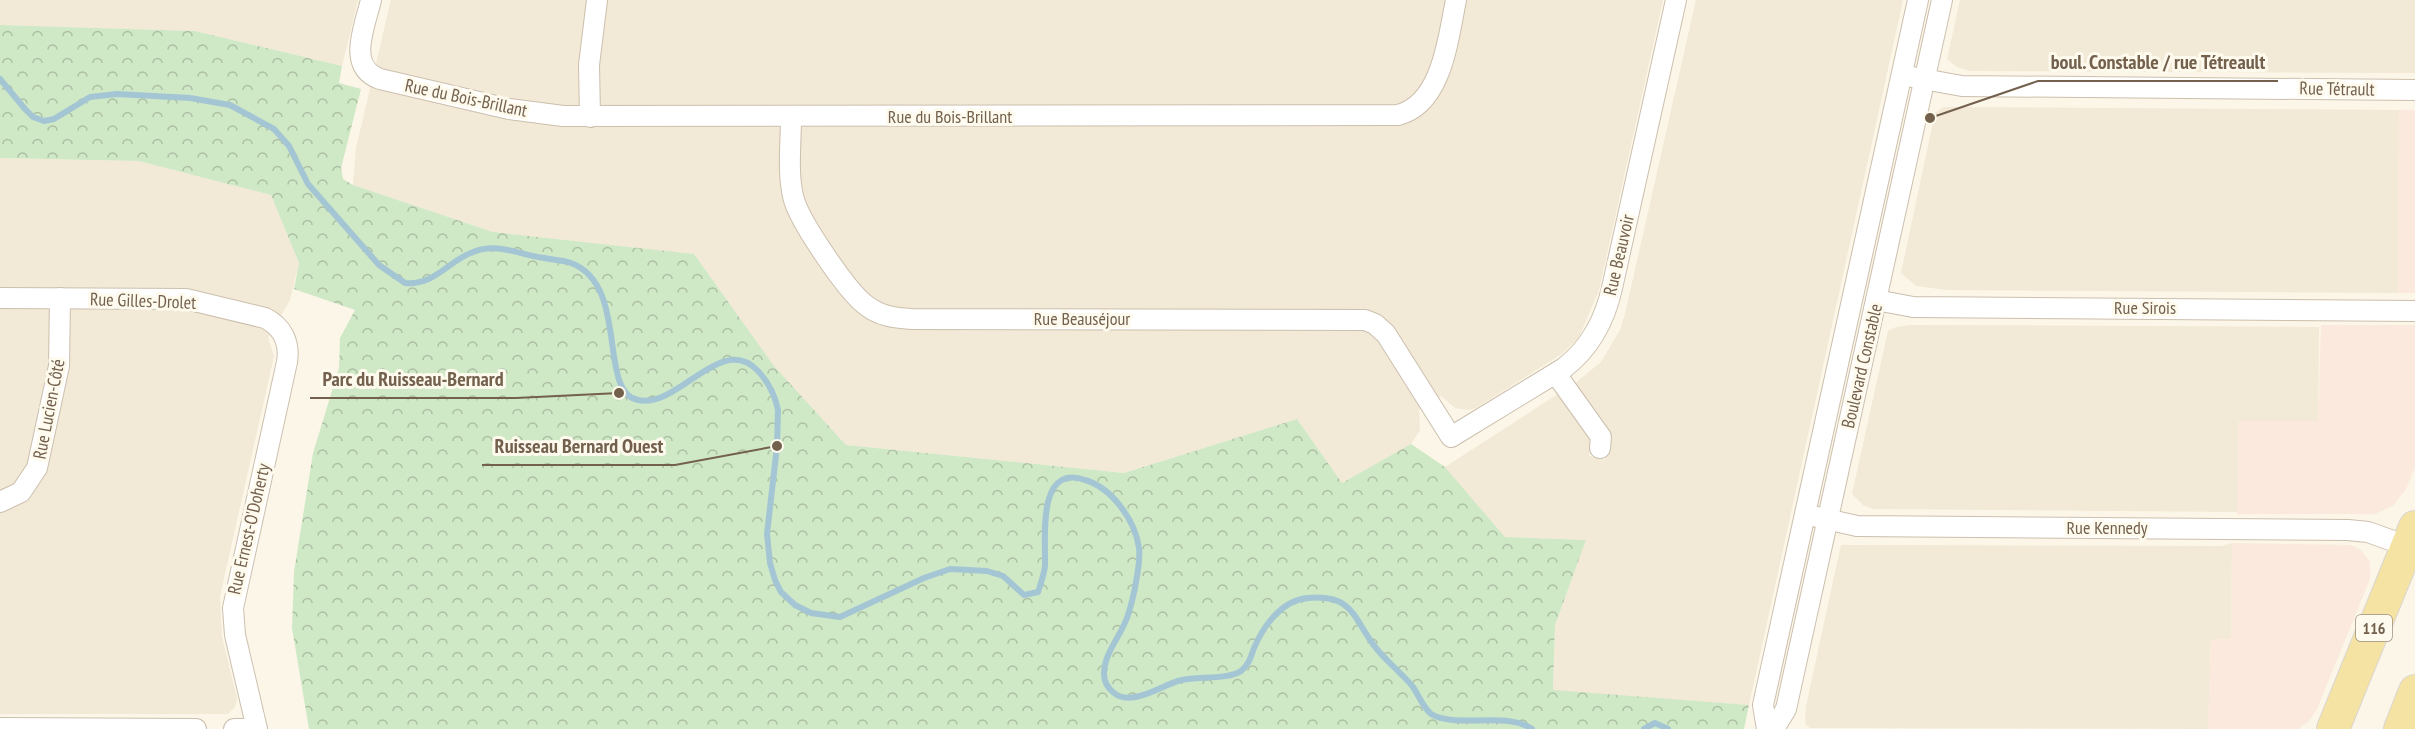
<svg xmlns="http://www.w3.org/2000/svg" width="2415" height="729" viewBox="0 0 2415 729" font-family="'PT Sans Narrow',sans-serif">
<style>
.residential{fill:#f2e9d6}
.commercial{fill:#fae9dc}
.forest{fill:url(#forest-crowns)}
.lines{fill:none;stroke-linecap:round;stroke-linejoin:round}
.stream{stroke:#a4c6d4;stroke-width:6}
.minor-casing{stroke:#ccbfae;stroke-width:22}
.primary-casing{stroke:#dbd6d1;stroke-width:34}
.minor{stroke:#fff;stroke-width:20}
.primary{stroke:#f5e3a4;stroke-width:32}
.labels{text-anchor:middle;stroke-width:6;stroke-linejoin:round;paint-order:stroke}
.shield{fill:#fefaed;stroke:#9d8e7d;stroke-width:1.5}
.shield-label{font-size:16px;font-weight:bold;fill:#73604d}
.street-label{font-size:18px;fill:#73604d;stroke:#fefaed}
.leader{fill:none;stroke:#73604d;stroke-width:2}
.callout-dot{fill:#73604d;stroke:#fefaed;stroke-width:2}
.callout-label{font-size:20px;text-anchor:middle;font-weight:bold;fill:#73604d;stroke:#fefaed;stroke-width:6;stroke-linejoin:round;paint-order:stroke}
</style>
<defs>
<pattern id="forest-crowns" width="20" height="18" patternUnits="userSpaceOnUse" patternTransform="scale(1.5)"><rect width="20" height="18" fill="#cfe8c6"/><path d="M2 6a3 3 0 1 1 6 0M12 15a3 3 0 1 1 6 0" fill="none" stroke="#acbfa3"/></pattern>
</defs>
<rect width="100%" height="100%" fill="#fbf6e7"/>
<!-- residential -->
<g class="residential">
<polygon points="0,0 358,0 342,66 195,31 0,25"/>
<polygon points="391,0 1663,0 1599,290 1579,337 1563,353 1476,408 1468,410 1455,408 1441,396 1419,410 1420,430 1411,444 1342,483 1297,419 1124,473 846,445 774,366 694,254 493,232 353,185 356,148"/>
<polygon points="1696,0 1903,0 1749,705 1553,691 1555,625 1586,540 1505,537 1445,467 1558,394 1587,432 1592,443 1589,456 1605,460 1611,433 1574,384 1601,362 1620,330 1625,314"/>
<polygon points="1960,0 2415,0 2415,73 1970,71 1957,67 1947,59"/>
<polygon points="1944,107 2399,110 2398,293 1947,290 1916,286 1901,273 1935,113"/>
<polygon points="0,158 139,161 271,195 299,263 290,300 268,338 274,356 220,596 222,637 237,698 235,707 228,714 0,714"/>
<polygon points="1912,325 2319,327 2318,421 2238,421 2238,512 1873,509 1863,505 1852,494 1888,331 1896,327"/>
<polygon points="2232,543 2231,639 2211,639 2208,729 1810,728 1805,724 1806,706 1841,545 2222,546"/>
</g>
<!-- commercial -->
<g class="commercial">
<polygon points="2399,110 2415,110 2415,293 2398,293"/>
<polygon points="2321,325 2415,325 2415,467 2407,487 2394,505 2375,514 2237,514 2238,421 2318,421"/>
<polygon points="2232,543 2351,545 2361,550 2370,562 2370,579 2317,709 2309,721 2298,729 2208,729 2211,639 2231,639"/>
</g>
<!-- forest -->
<polygon class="forest" points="0,25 195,31 342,66 339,83 361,89 341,168 343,179 353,185 493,232 694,254 774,366 846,445 1124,473 1297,419 1342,483 1411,444 1445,467 1505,537 1586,540 1555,625 1553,690 1749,705 1744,729 309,729 292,628 294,572 313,453 339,368 340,338 355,310 294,289 299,263 271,195 139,161 0,158"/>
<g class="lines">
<!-- stream -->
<g class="stream">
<path d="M0,79L25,109L33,117L44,121L54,119L90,97L117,94L190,98L230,105L274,129L289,146L308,184L379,265L405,283C434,286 448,261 473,252C498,242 520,255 544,258C553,260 562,260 571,263C630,285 597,392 638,400C678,409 720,333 757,370C768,381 775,395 778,410L777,446L767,534L770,563L775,580L781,592L795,605L811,613L840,617L924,578L950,569L987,571L1003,576L1024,595L1038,592C1041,583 1044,575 1045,566C1046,540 1036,463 1085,480C1112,488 1135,520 1139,548C1141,563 1133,600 1128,615C1122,635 1104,652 1104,674C1104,682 1109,689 1114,693C1131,707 1161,686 1178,681C1195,676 1228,680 1241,671C1249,665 1251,656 1254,648C1264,625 1282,600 1308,598C1352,594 1353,617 1373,644C1384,660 1401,672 1413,687C1419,696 1423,707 1431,714C1456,729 1507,711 1532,729"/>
<polyline points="1644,729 1655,723 1668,729"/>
</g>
<defs>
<g id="minor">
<path d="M371,0C365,26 346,67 380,79L509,109L563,116L1398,115C1442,104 1448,39 1456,0"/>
<polyline points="1912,77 1962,86 2415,90"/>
<polyline points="590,117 589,65 597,0"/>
<path d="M791,117C791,144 787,175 794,200C801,223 848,293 867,306C880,316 895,318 911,319L1365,320L1375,324L1386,334L1451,437L1564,368C1591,347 1605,320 1612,288L1676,0"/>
<path d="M0,298L186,299L265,318C283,327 290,343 287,362L233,608L235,635L257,729"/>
<polyline points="1876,300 1913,307 2415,311"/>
<polyline points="1556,374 1601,437 1600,448"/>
<polyline points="0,502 21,492 37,468 59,366 60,298"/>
<polyline points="1817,517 1857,526 2348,530 2368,532 2407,546"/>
<polyline points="0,728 196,729"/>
<polyline points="234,729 257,729"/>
<polyline points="1767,729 1763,705 1918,0"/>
<polyline points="1774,729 1786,709 1942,0"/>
</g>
<g id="primary">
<polyline points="2333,729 2415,527"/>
<polyline points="2400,729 2415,691"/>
</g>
</defs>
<!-- minor casing -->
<use href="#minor" class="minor-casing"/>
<!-- primary casing -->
<use href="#primary" class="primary-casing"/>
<!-- minor -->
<use href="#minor" class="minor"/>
<!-- primary -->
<use href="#primary" class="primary"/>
</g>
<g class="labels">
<!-- shield labels -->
<rect class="shield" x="2356" y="615" width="36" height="26" rx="4.5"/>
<g class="shield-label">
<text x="2374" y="634">116</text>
</g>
<!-- street labels -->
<g class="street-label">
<text transform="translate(2337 89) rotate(1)" y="6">Rue Tétrault</text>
<text transform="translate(466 98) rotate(12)" y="6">Rue du Bois-Brillant</text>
<text x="950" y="123">Rue du Bois-Brillant</text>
<text transform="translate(1619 255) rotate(-77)" y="6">Rue Beauvoir</text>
<text transform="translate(143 301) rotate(2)" y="6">Rue Gilles-Drolet</text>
<text x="2145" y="314">Rue Sirois</text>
<text x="1082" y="325">Rue Beauséjour</text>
<text transform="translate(1862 366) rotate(-77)" y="6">Boulevard Constable</text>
<text transform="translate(49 409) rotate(-79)" y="6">Rue Lucien-Côté</text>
<text x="2107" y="534">Rue Kennedy</text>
<text transform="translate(249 529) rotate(-77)" y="6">Rue Ernest-O'Doherty</text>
</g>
</g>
<!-- callouts -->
<path class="leader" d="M1930 118L2038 81H2278M619 393L516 398H310M777 446L675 465H482"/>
<g class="callout-dot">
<circle cx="1930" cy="118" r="6"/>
<circle cx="619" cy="393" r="6"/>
<circle cx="777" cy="446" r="6"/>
</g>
<g class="callout-label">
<text x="2158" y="69">boul. Constable / rue Tétreault</text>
<text x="413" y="386">Parc du Ruisseau-Bernard</text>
<text x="579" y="453">Ruisseau Bernard Ouest</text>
</g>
</svg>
